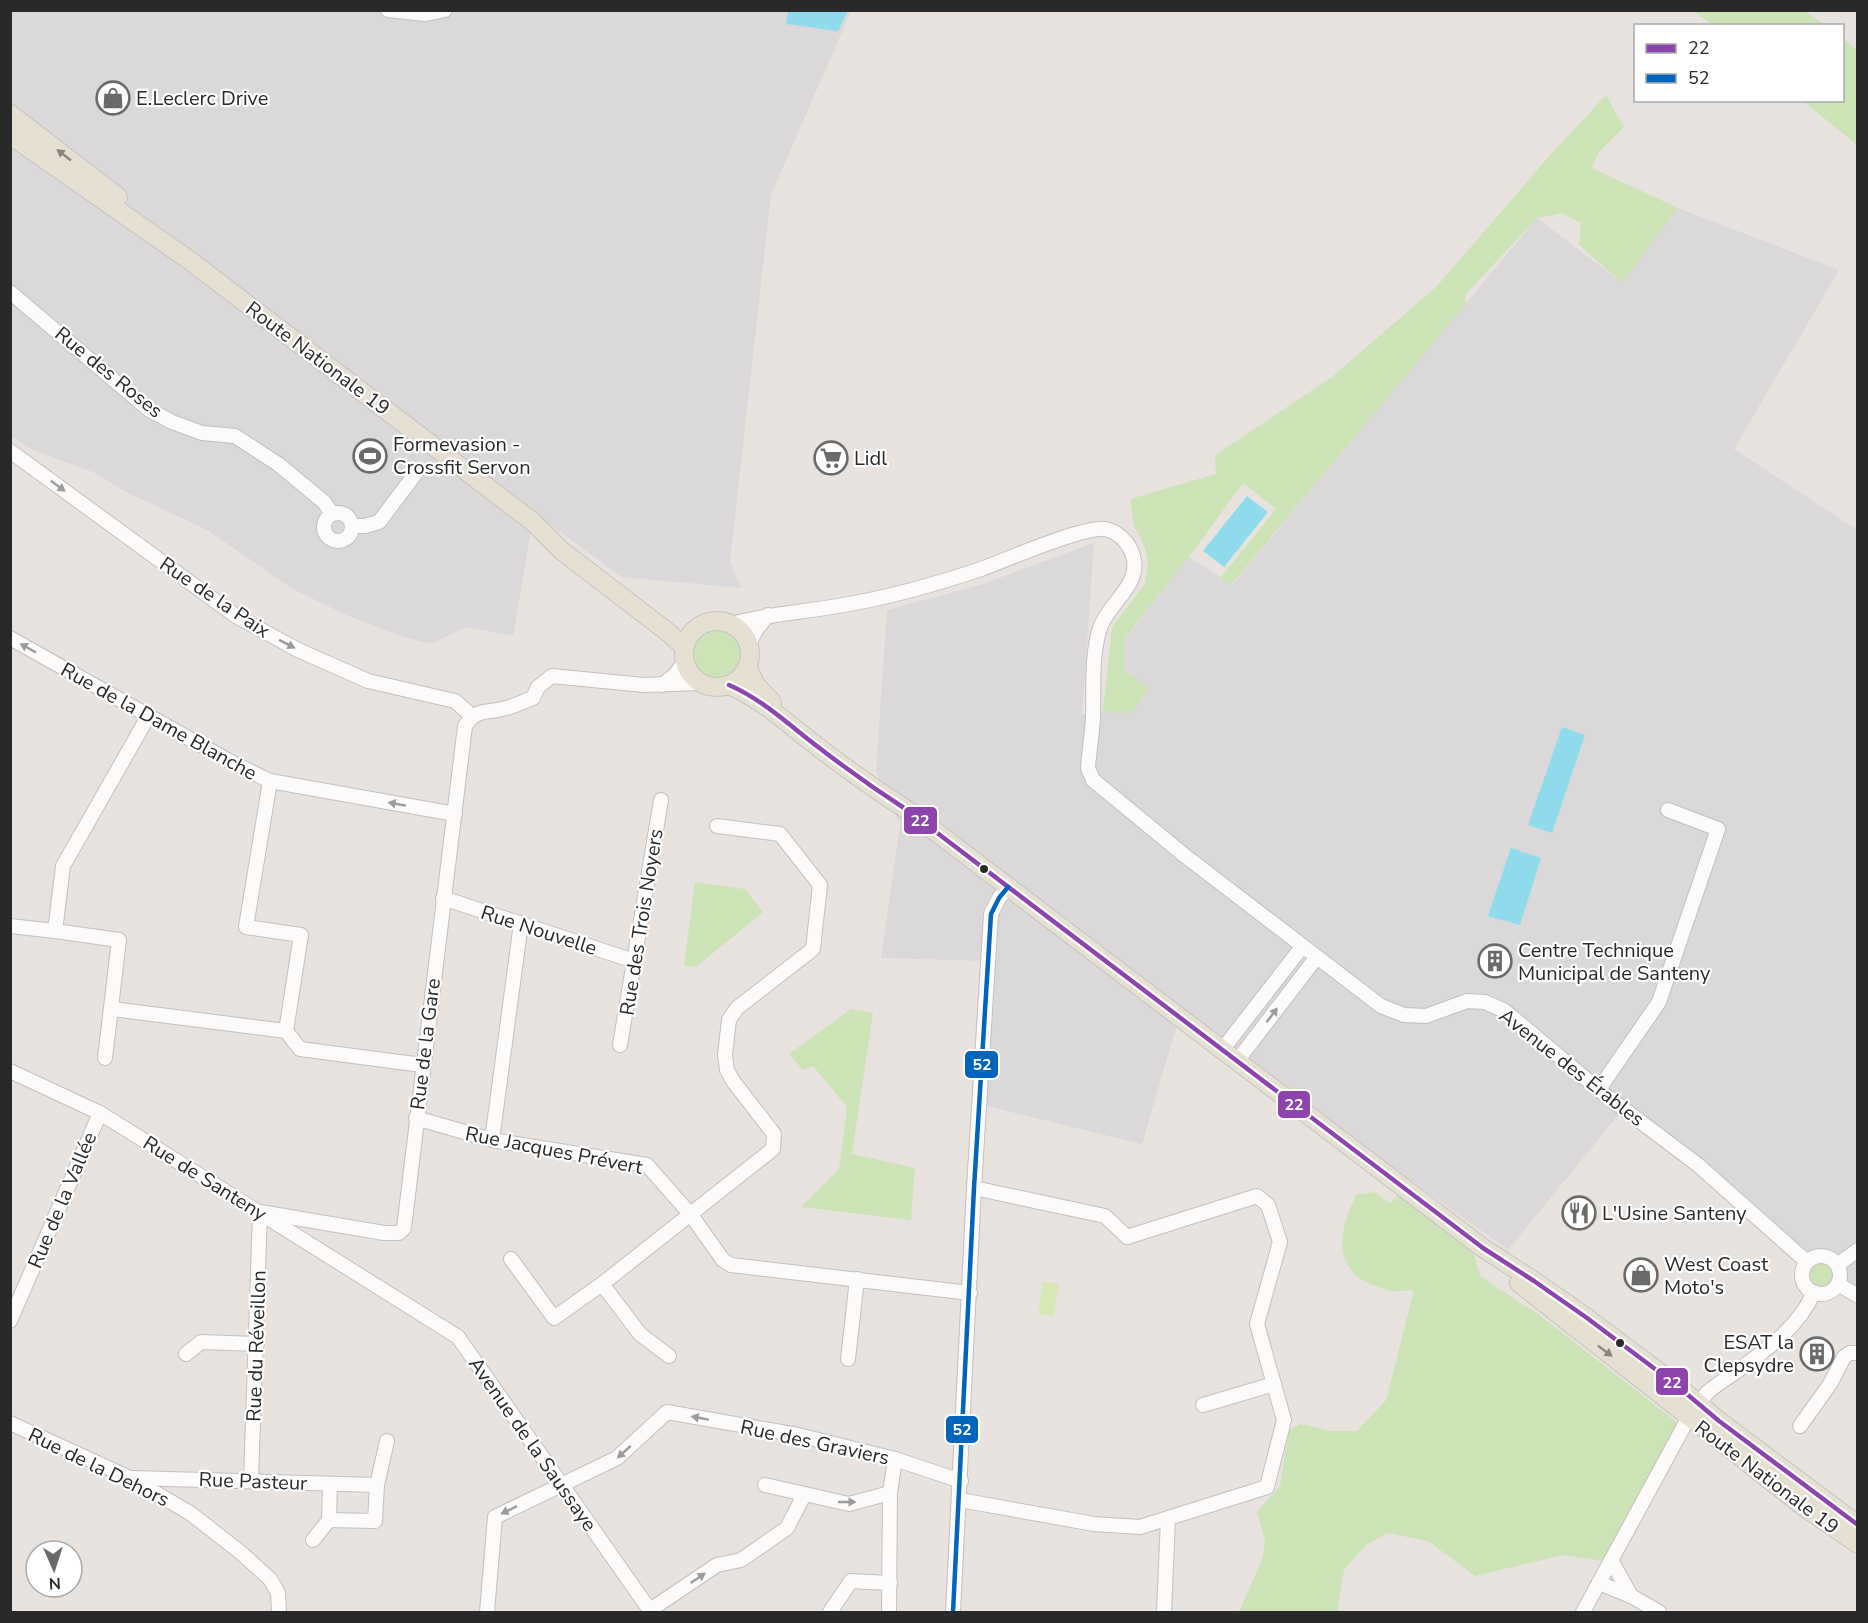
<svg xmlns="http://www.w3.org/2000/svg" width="1868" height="1623" viewBox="0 0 1868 1623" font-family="'Nunito Sans',sans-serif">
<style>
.industrial{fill:#dbd8da}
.green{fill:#cce4b5}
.pitch{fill:#d8e8b3}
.water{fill:#8fdbed}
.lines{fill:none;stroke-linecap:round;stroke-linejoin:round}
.minor-casing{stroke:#c1bfc0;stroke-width:16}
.major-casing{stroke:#c4c2c0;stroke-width:20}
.minor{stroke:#fcfbfa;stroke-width:14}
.major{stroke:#e6e0d2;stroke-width:18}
.bus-1-casing{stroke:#fff;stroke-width:9}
.bus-2-casing{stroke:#fff;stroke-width:9}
.bus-1{stroke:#8e44ad;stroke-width:4.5}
.bus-2{stroke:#0065bd;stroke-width:4.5}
.oneway{fill:#88847e}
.oneway2{fill:#9d9c9c}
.bus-dot{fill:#292929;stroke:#fff;stroke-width:2}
.labels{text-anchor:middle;stroke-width:4.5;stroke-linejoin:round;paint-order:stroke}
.poi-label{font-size:20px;fill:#292929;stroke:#fff;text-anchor:start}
.street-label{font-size:20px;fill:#292929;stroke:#fff}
.line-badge{stroke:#fff;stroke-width:2}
.badge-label{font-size:16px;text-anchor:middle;font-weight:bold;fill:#fff}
</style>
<rect width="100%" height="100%" fill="#e8e3de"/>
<!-- industrial -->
<g class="industrial">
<polygon points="11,11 851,11 771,195 730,561 741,588 621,577 534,512 513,636 467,627 430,644 398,635 346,615 293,589 207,530 126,492 95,473 33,450 11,436"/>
<polygon points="1678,208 1839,270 1734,449 1857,530 1857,1296 1833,1282 1807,1262 1624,1108 1508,1250 1180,1014 1142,1144 982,1105 987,961 881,958 900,825 876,771 887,610 980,585 1094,543 1082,714 1103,712 1124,670 1124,640 1189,557 1232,585 1537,218 1621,282"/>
</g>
<!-- green -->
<g class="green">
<polygon points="1694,11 1805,11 1825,25 1712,25"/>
<polygon points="1843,38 1857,50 1857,145 1803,101 1842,100"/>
<polygon points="1606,95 1624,127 1599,152 1592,168 1678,208 1622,283 1579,245 1581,223 1562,213 1537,218 1465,295 1466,304 1231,585 1220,578 1276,509 1243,483 1189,557 1124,639 1124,670 1149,688 1132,713 1103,712 1112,627 1145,584 1148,562 1144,545 1134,526 1130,499 1216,474 1215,455 1332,377 1437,286 1551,154"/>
<circle cx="717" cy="654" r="24"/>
<polygon points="695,882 745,889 763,912 696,967 684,966"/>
<polygon points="851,1009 873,1013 852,1154 915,1168 911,1220 801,1207 839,1169 847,1107 813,1066 803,1070 789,1054"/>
<path d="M1375,1192L1390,1203L1400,1193L1471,1243L1480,1276L1542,1317L1678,1423L1602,1561L1563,1555L1475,1576L1428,1541L1387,1533L1366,1545L1344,1570L1337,1612H1239L1263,1557L1265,1541L1257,1511L1280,1486L1289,1430L1300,1424L1333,1431H1357L1386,1400L1414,1290C1407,1290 1398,1292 1391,1291C1385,1290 1379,1287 1373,1285C1330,1269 1340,1228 1356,1195Z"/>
<circle cx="1821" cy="1275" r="11"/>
</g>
<!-- pitch -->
<polygon class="pitch" points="1043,1282 1059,1284 1054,1316 1038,1314"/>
<!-- water -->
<g class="water">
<polygon points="788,11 788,10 848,11 838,31 786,24"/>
<polygon points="1247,496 1268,512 1224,567 1203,551"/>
<polygon points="1562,727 1585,735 1552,833 1528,825"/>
<polygon points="1511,848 1541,858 1520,925 1488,916"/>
</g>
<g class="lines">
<defs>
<g id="minor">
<polyline points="388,10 426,14 445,10"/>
<polyline points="10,292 148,409 172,422 202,433 235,436 278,464 324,502 332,514"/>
<polyline points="10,451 236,616 298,650 368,681 455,701 472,716"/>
<circle cx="338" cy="527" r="14"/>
<polyline points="352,526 365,526 379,522 416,473"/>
<path d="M731,624C768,614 805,612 843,605C891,597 937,584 984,568C1008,559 1084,526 1105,529C1118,531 1130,544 1133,556C1142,585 1108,603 1100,628C1091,656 1094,689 1093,718C1092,735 1089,752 1088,768L1093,780L1184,855L1381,1006L1404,1015L1426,1016L1467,1001L1485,1002L1505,1011L1604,1094L1698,1165L1807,1262"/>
<polyline points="10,638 231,762 270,781 455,814"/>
<polyline points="749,644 756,630 768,615"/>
<polyline points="662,685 675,675 685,661"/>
<polyline points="270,781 246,927 301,935 286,1031"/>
<polyline points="443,898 634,961"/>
<polyline points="10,926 55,931"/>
<polyline points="112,1009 286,1031 300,1049 422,1065"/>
<polyline points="620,1045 661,800"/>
<polyline points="1222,1050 1302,947"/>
<polyline points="105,1058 119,940 55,931 63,866 149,715"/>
<polyline points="1237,1061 1316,958"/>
<polyline points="10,1071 100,1113 458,1337 651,1612"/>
<polyline points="1599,1089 1659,1002 1718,829 1668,810"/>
<polyline points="416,1118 492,1140 647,1165 691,1215 723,1260 731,1265 970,1293"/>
<polyline points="492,1140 521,923"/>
<path d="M260,1212L384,1233H399L404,1228L465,726C478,707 486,714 506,708C515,706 524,701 533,698L538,687L552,676L644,685L701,683"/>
<circle cx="1821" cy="1275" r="19"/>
<polyline points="511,1259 554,1318 602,1284 773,1149 774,1134 733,1081 727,1070 725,1055 729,1020 737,1008 813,949 820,885 780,834 717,826"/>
<polyline points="1837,1265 1858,1250"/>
<polyline points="602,1284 640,1334 669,1356"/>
<polyline points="1838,1284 1858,1296"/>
<polyline points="10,1321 100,1113"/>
<polyline points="186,1354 201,1342 257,1344"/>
<polyline points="848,1359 857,1279"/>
<polyline points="1203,1405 1274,1384"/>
<polyline points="10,1423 130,1478 190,1513 240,1552 270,1579 278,1593 279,1612"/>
<polyline points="1800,1426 1830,1384 1844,1357 1850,1353 1858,1353"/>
<polyline points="132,1478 377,1485"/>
<polyline points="251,1481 260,1212"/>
<polyline points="330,1484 329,1520 375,1521 377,1485 387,1441"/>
<polyline points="765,1485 849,1504 890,1493"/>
<polyline points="960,1500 1094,1524 1140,1527 1267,1487 1284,1420 1257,1324 1280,1242 1268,1205 1257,1196 1127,1237 1105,1216 974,1188"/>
<polyline points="313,1540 329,1520"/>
<polyline points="1611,1560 1631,1596"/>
<polyline points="1599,1583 1631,1596 1659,1612"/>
<polyline points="650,1610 717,1565 741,1560 787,1528 804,1495"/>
<polyline points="487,1612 495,1517 617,1458 667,1412 798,1435 895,1459 961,1481"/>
<polyline points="830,1612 851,1581 890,1583"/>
<polyline points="889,1612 890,1493 895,1459"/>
<polyline points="953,1612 974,1188 991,914 999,898 1008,887"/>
<polyline points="1164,1612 1168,1519"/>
<path d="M1583,1612L1683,1428C1690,1416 1697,1403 1707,1393C1714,1386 1724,1380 1733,1374C1764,1351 1798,1329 1814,1292"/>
</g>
<g id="major">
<polyline points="10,114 118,197"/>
<polyline points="10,135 189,260 533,522 562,551 669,633 684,647"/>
<circle cx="717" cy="654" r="33"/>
<polyline points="748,668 755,684 772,702"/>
<path d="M729,685C759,698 784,720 809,740C841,765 873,788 907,810L1483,1248L1534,1281L1587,1318L1675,1384L1719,1421L1858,1525"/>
<polyline points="1519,1283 1804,1507 1858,1544"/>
</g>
</defs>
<!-- minor casing -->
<use href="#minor" class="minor-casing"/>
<!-- major casing -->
<use href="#major" class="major-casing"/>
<!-- minor -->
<use href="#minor" class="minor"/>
<!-- major -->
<use href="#major" class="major"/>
<defs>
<path id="bus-1" d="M729,685C759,698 784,720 809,740C841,765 873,788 907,810L1483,1248L1534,1281L1587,1318L1675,1384L1719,1421L1858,1525"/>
<polyline id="bus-2" points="953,1612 974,1188 991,914 999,898 1008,887"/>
</defs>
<!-- bus-1 casing -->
<use href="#bus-1" class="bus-1-casing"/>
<!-- bus-2 casing -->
<use href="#bus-2" class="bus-2-casing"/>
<!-- bus-1 -->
<use href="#bus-1" class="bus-1"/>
<!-- bus-2 -->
<use href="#bus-2" class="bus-2"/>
</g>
<!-- one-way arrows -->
<defs><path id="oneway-solid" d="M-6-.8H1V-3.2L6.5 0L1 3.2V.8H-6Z" transform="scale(1.5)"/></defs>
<g class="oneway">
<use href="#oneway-solid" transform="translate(64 155) rotate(-142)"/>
<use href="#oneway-solid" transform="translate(1605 1351) rotate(37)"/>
</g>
<g class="oneway2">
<use href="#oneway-solid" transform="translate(58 486) rotate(36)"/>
<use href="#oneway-solid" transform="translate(287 644) rotate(27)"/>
<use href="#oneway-solid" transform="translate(28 648) rotate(-151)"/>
<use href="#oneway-solid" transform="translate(397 804) rotate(-170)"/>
<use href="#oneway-solid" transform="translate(1272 1015) rotate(-53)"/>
<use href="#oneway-solid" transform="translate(700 1418) rotate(-170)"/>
<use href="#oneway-solid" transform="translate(624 1452) rotate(138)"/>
<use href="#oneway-solid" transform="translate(847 1502)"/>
<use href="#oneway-solid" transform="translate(509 1510) rotate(154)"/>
<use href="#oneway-solid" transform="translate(698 1578) rotate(-34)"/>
</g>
<!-- icons -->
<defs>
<symbol id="shop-ring" viewBox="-11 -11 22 22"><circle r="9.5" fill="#fff" stroke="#6c6a68" stroke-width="1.5"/><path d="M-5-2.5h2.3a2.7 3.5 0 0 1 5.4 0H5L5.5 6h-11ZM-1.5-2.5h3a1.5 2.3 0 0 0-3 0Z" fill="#6c6a68"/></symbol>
<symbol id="stadium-ring" viewBox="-11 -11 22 22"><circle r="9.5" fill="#fff" stroke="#6c6a68" stroke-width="1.5"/><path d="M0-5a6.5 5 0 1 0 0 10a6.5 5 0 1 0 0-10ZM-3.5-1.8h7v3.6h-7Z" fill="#6c6a68"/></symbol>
<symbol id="supermarket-ring" viewBox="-11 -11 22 22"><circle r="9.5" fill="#fff" stroke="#6c6a68" stroke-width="1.5"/><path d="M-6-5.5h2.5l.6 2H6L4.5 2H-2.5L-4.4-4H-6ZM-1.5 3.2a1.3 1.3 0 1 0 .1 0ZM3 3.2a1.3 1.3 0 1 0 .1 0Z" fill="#6c6a68"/></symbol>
<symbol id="building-ring" viewBox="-11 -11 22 22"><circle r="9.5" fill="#fff" stroke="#6c6a68" stroke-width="1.5"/><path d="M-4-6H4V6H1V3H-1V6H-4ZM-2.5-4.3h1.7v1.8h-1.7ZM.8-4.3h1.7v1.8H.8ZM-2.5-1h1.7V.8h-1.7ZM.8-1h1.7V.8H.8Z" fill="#6c6a68"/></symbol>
<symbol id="restaurant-ring" viewBox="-11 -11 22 22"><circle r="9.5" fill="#fff" stroke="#6c6a68" stroke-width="1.5"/><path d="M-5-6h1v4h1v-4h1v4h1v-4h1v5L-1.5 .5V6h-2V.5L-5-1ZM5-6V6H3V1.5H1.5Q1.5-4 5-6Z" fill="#6c6a68"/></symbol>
</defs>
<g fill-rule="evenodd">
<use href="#shop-ring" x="94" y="79" width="38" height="38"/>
<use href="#stadium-ring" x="351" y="437" width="38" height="38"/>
<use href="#supermarket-ring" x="812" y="439" width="38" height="38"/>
<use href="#building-ring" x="1476" y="942" width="38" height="38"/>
<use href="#restaurant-ring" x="1560" y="1194" width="38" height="38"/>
<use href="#shop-ring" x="1622" y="1256" width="38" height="38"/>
<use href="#building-ring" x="1798" y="1335" width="38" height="38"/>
</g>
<!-- markers -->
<g class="bus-dot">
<circle cx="984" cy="869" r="5"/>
<circle cx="1620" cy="1343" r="5"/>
</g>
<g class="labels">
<!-- poi labels -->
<g class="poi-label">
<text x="136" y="105">E.Leclerc Drive</text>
<text x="393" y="451">Formevasion -<tspan x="393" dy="23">Crossfit Servon</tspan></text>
<text x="854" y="465">Lidl</text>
<text x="1518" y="957">Centre Technique<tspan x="1518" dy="23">Municipal de Santeny</tspan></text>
<text x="1602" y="1220">L'Usine Santeny</text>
<text x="1664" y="1271">West Coast<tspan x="1664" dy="23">Moto's</tspan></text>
<text x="1794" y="1349" text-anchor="end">ESAT la<tspan x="1794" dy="23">Clepsydre</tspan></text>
</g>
<!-- street labels -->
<g class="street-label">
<text transform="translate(318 358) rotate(37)" y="7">Route Nationale 19</text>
<text transform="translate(109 372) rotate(39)" y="7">Rue des Roses</text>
<text transform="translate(215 597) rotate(34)" y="7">Rue de la Paix</text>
<text transform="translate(159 721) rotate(29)" y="7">Rue de la Dame Blanche</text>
<text transform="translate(641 922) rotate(-81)" y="7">Rue des Trois Noyers</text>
<text transform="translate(539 930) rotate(18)" y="7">Rue Nouvelle</text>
<text transform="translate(425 1044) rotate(-83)" y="7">Rue de la Gare</text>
<text transform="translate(1572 1067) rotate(38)" y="7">Avenue des Érables</text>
<text transform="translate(554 1150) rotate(11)" y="7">Rue Jacques Prévert</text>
<text transform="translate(205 1178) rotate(32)" y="7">Rue de Santeny</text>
<text transform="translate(62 1200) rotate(-67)" y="7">Rue de la Vallée</text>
<text transform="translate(256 1346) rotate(-88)" y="7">Rue du Réveillon</text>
<text transform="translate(815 1442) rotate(12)" y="7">Rue des Graviers</text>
<text transform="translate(533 1444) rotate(55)" y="7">Avenue de la Saussaye</text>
<text transform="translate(99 1467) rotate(26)" y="7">Rue de la Dehors</text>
<text transform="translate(1767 1477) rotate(37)" y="7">Route Nationale 19</text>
<text transform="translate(253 1481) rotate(2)" y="7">Rue Pasteur</text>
</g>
</g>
<g class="line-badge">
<rect x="903" y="806" width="35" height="29" rx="6" fill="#8e44ad"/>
<rect x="964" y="1050" width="35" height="29" rx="6" fill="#0065bd"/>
<rect x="1277" y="1090" width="34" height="29" rx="6" fill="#8e44ad"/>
<rect x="1655" y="1367" width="34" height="29" rx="6" fill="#8e44ad"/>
<rect x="945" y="1415" width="34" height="29" rx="6" fill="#0065bd"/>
</g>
<g class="badge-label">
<text x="920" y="826">22</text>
<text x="982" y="1070">52</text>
<text x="1294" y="1110">22</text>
<text x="1672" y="1388">22</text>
<text x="962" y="1435">52</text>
</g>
<!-- border -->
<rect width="1868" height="1623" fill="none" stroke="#292929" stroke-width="24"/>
<!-- legend -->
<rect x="1634" y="24" width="210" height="78" fill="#ffffff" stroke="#a9a9a9" stroke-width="1.5"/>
<rect x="1646" y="44" width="30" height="9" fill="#8e44ad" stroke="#a9a9a9" stroke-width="1.5"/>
<text x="1688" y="54" font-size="18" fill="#292929">22</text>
<rect x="1646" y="74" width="30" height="9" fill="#0065bd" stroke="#a9a9a9" stroke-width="1.5"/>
<text x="1688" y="84" font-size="18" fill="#292929">52</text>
<!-- north arrow -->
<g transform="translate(54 1569) rotate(177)"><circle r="28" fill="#ffffff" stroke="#a9a9a9" stroke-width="1.5"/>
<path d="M0-4.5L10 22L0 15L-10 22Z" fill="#6c6a68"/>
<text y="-9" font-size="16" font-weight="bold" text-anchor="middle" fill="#292929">N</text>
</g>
</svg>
